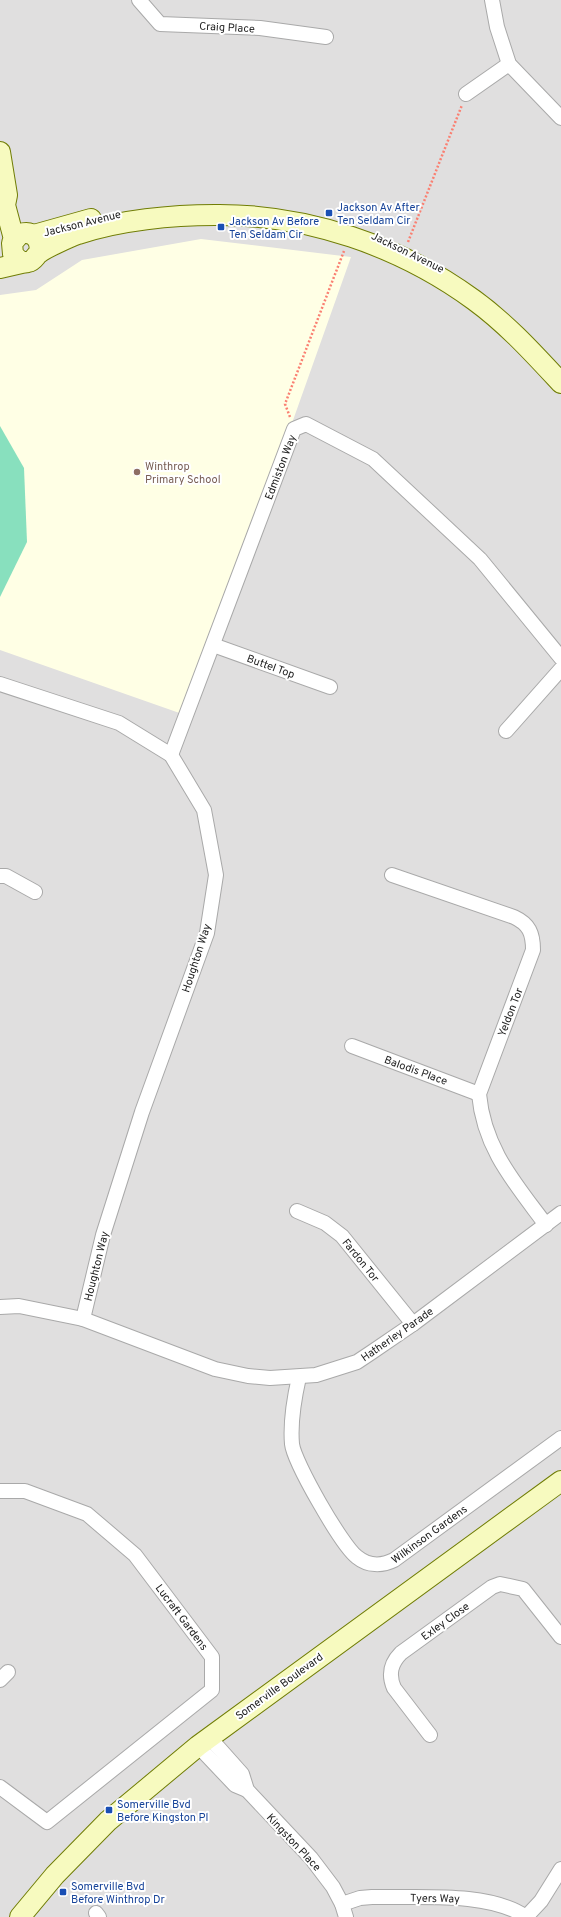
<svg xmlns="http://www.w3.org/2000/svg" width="561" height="1917" viewBox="0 0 561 1917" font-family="Overpass,sans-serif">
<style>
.residential{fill:#e0dfdf}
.education{fill:#ffffe5}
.pitch{fill:#88e0be}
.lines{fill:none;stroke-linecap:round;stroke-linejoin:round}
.street-casing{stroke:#a9a9a9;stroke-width:16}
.secondary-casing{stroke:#707d05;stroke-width:22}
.path{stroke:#fa8072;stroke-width:2.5;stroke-dasharray:2 2;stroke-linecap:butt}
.street{stroke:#fff;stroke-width:14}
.secondary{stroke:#f7fabf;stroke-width:20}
.transit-dot{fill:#1a4fb4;stroke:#fff;stroke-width:1.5}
.education-dot{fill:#8d6e63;stroke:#fff;stroke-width:1.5}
.labels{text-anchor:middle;stroke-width:4;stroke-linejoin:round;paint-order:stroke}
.street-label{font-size:11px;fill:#222;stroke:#fff}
.transit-label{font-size:11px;fill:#164399;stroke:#fff;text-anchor:start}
.education-label{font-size:11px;fill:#785e54;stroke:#fff;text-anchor:start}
</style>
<rect width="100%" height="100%" fill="#f2efe9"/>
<!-- residential -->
<rect class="residential" x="0" y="0" width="561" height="1917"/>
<!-- education -->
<polygon class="education" points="201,239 351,257 188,716 0,650 0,295 36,290 82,260"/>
<!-- pitch -->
<polygon class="pitch" points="0,426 24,468 27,542 0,597"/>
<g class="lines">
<defs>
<g id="street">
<polyline points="139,0 160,24 260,28 326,37"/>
<polyline points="492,0 497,27 509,64 561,118"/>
<polyline points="466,94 509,64"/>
<polyline points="213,645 330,687"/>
<polyline points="0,684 119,723 171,755 204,810 216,875 207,933 142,1112 103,1235 83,1319"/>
<polyline points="506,731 561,669"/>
<polyline points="171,755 294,429 306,424 373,459 480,559 561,658"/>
<path d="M392,875L514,917C529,924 533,933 533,950L479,1094C484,1149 515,1183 546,1225"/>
<polyline points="0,876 6,876 35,892"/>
<polyline points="352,1046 479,1094"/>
<polyline points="297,1211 325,1223 342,1236 413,1324"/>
<polyline points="0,1307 19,1306 83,1319 215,1369 248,1376 270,1378 316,1375 357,1362 372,1352 413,1324 561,1213"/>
<path d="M299,1377C294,1399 290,1421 292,1444C294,1462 342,1546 357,1557C368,1566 382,1566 394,1560L561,1438"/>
<polyline points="0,1491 25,1491 87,1514 135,1555 212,1657 212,1690 47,1822 0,1787"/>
<polyline points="0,1680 8,1672"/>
<path d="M430,1735L394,1688C388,1674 391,1663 401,1653L492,1587L500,1584L523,1589L561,1637"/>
<polyline points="209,1737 242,1774 247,1790 311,1858 333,1887 342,1904 346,1917"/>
<polyline points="198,1746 235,1785 247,1790"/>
<path d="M342,1904L360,1898L372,1897C418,1898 489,1891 526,1917"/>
<polyline points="96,1913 99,1917"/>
<polyline points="526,1917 541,1901 561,1869"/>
</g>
<g id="secondary">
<polyline points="0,152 7,195 5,205 14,239"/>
<polyline points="34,235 91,219"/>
<path d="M39,253C42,240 33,230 20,234L12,243L13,254C17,259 21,263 28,262C34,261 35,256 39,253C45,248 70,237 78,234C119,220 173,215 215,215C308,214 400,246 474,300C507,324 534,354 561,383"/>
<polyline points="0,268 26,262"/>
<polyline points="20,1917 55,1875 108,1821 198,1746 561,1481"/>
</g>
</defs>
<!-- street casing -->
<use href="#street" class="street-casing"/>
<!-- secondary casing -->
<use href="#secondary" class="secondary-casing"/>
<!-- path -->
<g class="path">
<polyline points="408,242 462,105"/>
<polyline points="290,417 285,404 344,251"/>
</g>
<!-- street -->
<use href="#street" class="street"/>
<!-- secondary -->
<use href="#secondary" class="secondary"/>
</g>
<!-- markers -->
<g class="transit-dot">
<rect x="325" y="209" width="8" height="8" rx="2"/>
<rect x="217" y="223" width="8" height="8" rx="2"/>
<rect x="105" y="1806" width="8" height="8" rx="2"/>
<rect x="59" y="1888" width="8" height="8" rx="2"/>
</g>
<circle class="education-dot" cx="137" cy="472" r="4"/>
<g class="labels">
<!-- street labels -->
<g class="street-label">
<text transform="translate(227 27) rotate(3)" y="4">Craig Place</text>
<text transform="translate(82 223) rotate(-14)" y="4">Jackson Avenue</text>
<text transform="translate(408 252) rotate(26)" y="4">Jackson Avenue</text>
<text transform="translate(280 467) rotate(-69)" y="4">Edmiston Way</text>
<text transform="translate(271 666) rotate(20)" y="4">Buttel Top</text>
<text transform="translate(196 958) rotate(-72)" y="4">Houghton Way</text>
<text transform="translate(510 1012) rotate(-69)" y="4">Yeldon Tor</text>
<text transform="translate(416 1070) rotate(20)" y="4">Balodis Place</text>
<text transform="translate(361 1260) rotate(51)" y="4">Fardon Tor</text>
<text transform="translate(96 1266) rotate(-76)" y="4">Houghton Way</text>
<text transform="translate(397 1334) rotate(-35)" y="4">Hatherley Parade</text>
<text transform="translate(429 1534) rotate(-36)" y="4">Wilkinson Gardens</text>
<text transform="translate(182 1617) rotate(53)" y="4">Lucraft Gardens</text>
<text transform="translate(445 1621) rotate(-36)" y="4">Exley Close</text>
<text transform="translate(279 1686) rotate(-36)" y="4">Somerville Boulevard</text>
<text transform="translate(294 1842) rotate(47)" y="4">Kingston Place</text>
<text transform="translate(435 1898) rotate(1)" y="4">Tyers Way</text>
</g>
<!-- transit labels -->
<g class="transit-label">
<text x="337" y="211">Jackson Av After<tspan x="337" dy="13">Ten Seldam Cir</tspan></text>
<text x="229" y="225">Jackson Av Before<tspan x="229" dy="13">Ten Seldam Cir</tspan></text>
<text x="117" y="1808">Somerville Bvd<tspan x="117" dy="13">Before Kingston Pl</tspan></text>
<text x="71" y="1890">Somerville Bvd<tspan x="71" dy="13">Before Winthrop Dr</tspan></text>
</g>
<!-- education labels -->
<g class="education-label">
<text x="145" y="470">Winthrop<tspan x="145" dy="13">Primary School</tspan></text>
</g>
</g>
</svg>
